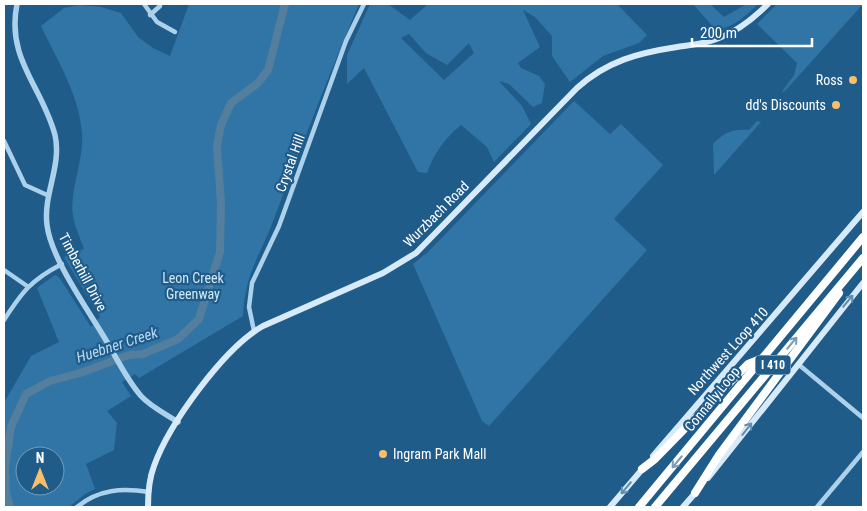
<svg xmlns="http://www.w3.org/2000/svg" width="867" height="511" viewBox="0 0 867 511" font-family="'Roboto Condensed',sans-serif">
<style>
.green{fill:#3075a5;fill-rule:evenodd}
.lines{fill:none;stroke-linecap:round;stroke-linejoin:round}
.river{stroke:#537e9d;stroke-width:8}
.minor{stroke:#acd1eb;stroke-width:4.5}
.tertiary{stroke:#acd1eb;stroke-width:5.5}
.secondary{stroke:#d7eaf9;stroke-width:6}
.motorway{stroke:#fff;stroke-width:8}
.oneway{stroke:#608eb1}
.oneway2{stroke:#799db9}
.poi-dot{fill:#f9bd6c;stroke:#205c8a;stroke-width:2}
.labels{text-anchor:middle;stroke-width:4.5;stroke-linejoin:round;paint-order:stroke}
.shield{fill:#205c8a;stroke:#bccedc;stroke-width:1}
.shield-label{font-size:12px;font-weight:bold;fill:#fff}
.poi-label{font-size:14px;fill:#fff;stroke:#205c8a;text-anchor:end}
.street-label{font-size:14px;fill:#fff;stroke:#205c8a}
.park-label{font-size:14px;fill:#d1e8f8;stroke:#205c8a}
.water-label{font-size:15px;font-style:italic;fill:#b7daf2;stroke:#205c8a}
</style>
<rect width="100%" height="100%" fill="#205c8a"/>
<!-- green -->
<g class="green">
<path d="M189,4H359C329,74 302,145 275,216C261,255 245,272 243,316L139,378L135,374L122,382L131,396L107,411L117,423L114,450L86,464L95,489L85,494L69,507H4L5,401L31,356L59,342L37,288L55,275L59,277L91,327L100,317L64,257L84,249C80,238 75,227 73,216C69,190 84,162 82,133C79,94 57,60 41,26L64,8L79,5L101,7L121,13L138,37L153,48L170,56ZM25,456H55V486H25Z"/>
<path d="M370,4H388L410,20L428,4H617L647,35L639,43L603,56L570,82L552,56V36L535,17L523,10L540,47L518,63L521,68L539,76L545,84L542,103L533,107L509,84L499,81L522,106L531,124L494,162L487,147L461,125C444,139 435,152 427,173L418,172L364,68L347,84V55ZM409,34L426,53L447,65L469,43L474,53L444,80L401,38Z"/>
<path d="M693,4H710L724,17L747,4H758C748,14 729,32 714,28Z"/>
<polygon points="777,4 863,4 786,90 781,93 794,75 797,63 757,24"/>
<polygon points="574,101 610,134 621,124 663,165 614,219 647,250 489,426 482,421 413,264 429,251"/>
<path d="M757,121L761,122L714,175L713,144C725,132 732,129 749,130Z"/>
</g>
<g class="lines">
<!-- river -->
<polyline class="river" points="10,507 6,492 5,467 11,427 26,394 50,381 80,373 129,355 143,354 178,339 199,319 220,252 221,204 217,146 221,125 231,103 258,83 268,70 285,4"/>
<!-- minor -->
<g class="minor">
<polyline points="144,4 157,22 175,32"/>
<polyline points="150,15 160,6"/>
<polyline points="4,141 25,185 47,195"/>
<polyline points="4,270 27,286"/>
<path d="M4,320C22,292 31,280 62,264"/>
<polyline points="254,331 249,307 252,283 279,226 346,41 364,4"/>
<polyline points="798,364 863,418"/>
<path d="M77,507C99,489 122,488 149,492"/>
<polyline points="817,507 863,452"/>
</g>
<!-- tertiary -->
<path class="tertiary" d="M17,4C6,59 42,86 55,135C62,166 43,194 47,225C51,259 89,311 107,342C117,359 127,380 141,396C151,407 166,414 178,422"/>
<!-- secondary -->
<g class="secondary">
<polyline points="653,456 863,212"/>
<polyline points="708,478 863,283"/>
<path d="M148,507C148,494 149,479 154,466C169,424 224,348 263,326L383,273L416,253L577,88C607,61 638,53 677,47C691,45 705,44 719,38C738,31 754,18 768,4"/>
<polyline points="610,507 645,466"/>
<polyline points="683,507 697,491"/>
</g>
<!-- motorway -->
<g class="motorway">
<polyline points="642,469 655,459 748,364 758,360"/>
<polyline points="695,493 719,455 839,293"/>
<polyline points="639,507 863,237"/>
<polyline points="655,507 863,258"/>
</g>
</g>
<!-- one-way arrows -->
<defs><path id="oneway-shaft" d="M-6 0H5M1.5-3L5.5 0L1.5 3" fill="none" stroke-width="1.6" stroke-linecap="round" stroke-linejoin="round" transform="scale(1.25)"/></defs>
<g class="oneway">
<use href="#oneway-shaft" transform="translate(848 301) rotate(-50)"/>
<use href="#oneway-shaft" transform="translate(747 429) rotate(-52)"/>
<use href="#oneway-shaft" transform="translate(626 488) rotate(130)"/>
</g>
<g class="oneway2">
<use href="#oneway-shaft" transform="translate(792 343) rotate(-50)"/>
<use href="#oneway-shaft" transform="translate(677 462) rotate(130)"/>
</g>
<!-- markers -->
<g class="poi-dot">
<circle cx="853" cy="80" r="5"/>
<circle cx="836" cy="105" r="5"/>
<circle cx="383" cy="454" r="5"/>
</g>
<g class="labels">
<!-- shield labels -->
<rect class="shield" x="755.5" y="355.5" width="35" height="19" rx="4"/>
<g class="shield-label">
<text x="773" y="369">I 410</text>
</g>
<!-- poi labels -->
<g class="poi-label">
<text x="843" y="85">Ross</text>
<text x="826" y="110">dd's Discounts</text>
<text x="393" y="459" text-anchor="start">Ingram Park Mall</text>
</g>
<!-- street labels -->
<g class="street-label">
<text transform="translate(290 163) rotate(-70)" y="5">Crystal Hill</text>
<text transform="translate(436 214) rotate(-45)" y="5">Wurzbach Road</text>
<text transform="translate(83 272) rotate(62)" y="5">Timberhill Drive</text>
<text transform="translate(728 351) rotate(-48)" y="5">Northwest Loop 410</text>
<text transform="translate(712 399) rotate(-51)" y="5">Connally Loop</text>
</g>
<!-- park labels -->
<g class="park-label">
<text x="193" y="283">Leon Creek<tspan x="193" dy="16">Greenway</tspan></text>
</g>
<!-- water labels -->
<g class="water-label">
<text transform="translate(117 345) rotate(-18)" y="5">Huebner Creek</text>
</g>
</g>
<!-- border -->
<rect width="867" height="511" fill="none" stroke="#ffffff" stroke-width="10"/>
<!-- north arrow -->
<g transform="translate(40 471)"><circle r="24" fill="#205c8a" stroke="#799db9"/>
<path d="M0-4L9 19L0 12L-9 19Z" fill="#f9bd6c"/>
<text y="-8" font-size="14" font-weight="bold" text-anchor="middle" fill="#ffffff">N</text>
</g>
<!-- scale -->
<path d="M692 38v8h120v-8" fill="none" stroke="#ffffff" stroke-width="2.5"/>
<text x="700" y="38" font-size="15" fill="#ffffff" stroke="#205c8a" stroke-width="4" paint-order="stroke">200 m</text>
</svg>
